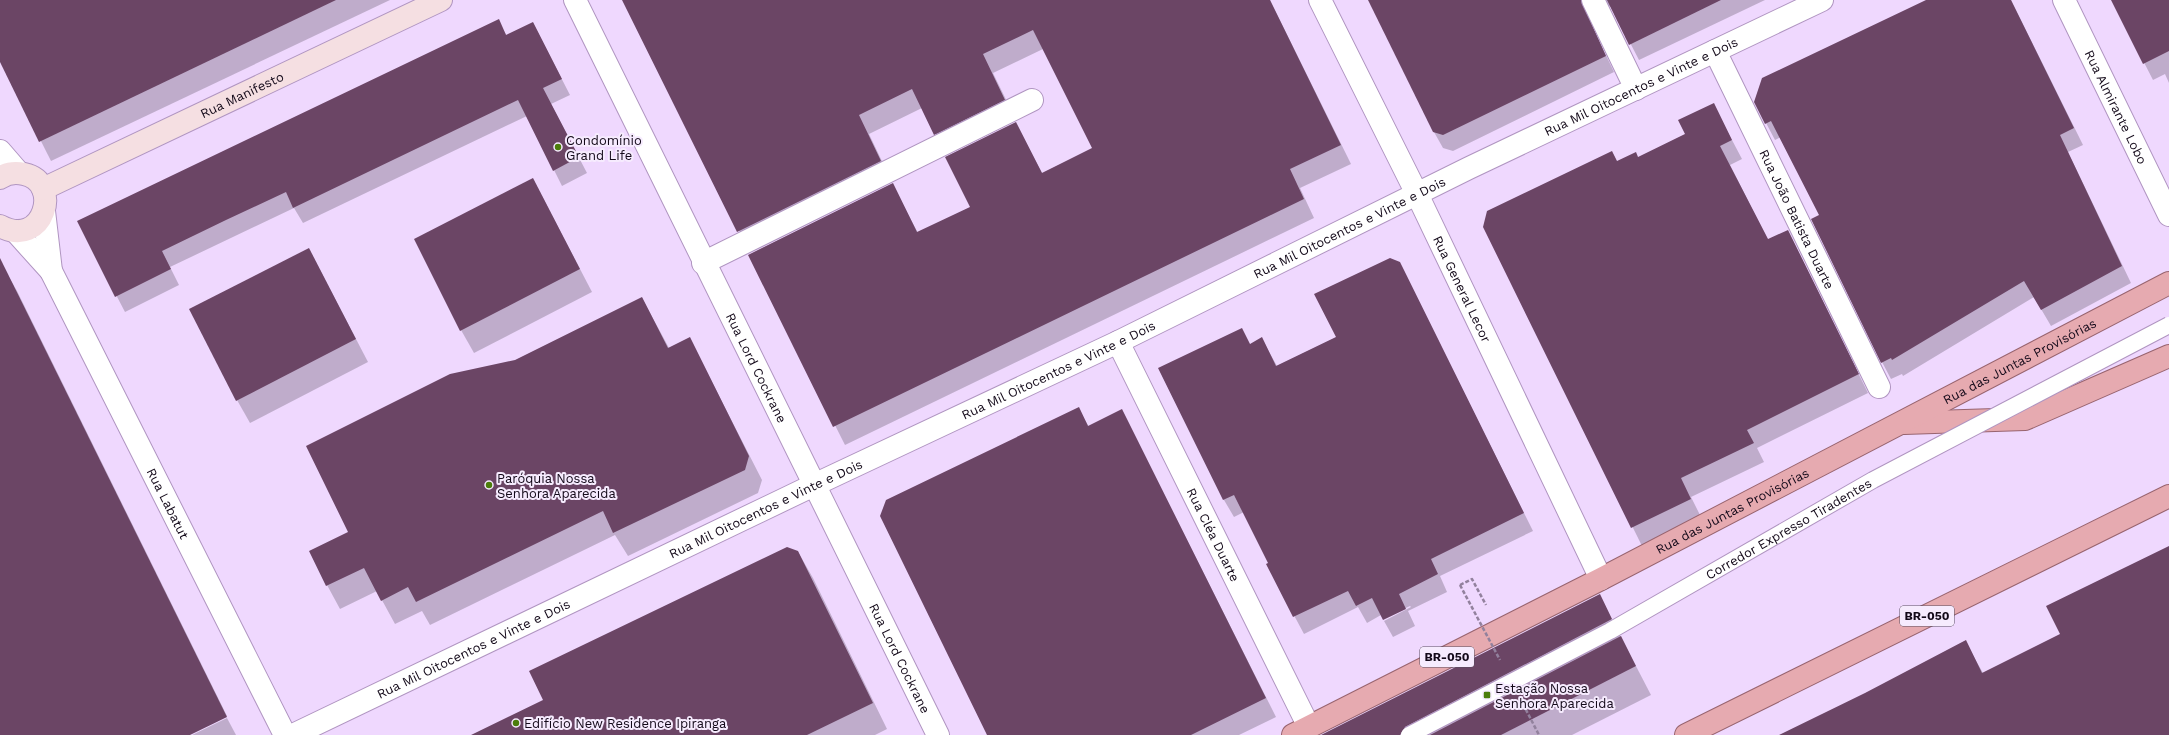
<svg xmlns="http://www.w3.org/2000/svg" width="2169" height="735" viewBox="0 0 2169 735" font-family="'Work Sans',sans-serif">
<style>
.shadow{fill:#0003}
.building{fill:#6b4565}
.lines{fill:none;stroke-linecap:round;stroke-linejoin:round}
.minor-casing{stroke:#b095c1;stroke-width:24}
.secondary-casing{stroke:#b095c1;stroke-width:24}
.trunk-casing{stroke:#98646f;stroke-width:24}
.path{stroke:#92819d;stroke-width:2.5;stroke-dasharray:4 2;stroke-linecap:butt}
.minor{stroke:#fff;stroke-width:22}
.secondary{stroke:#f5dfe2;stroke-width:22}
.trunk{stroke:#e6aab0;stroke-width:22}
.service-bridge-casing{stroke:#b095c1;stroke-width:18;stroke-linecap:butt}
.path-bridge{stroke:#92819d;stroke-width:2.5;stroke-dasharray:4 2;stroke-linecap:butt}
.service-bridge{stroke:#fff;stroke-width:16}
.poi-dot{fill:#4b7d0b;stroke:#f6ebfe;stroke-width:1.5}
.labels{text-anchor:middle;stroke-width:4;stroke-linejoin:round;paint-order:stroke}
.shield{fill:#f6ebfe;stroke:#574d5e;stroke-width:1}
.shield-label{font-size:12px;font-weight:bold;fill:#130919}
.street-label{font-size:13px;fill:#130919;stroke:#f6ebfe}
.poi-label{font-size:13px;fill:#130919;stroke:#f6ebfe;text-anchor:start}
</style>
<rect width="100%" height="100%" fill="#efd8fe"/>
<!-- shadow -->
<g class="shadow">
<polygon points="0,0 390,0 51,161 0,60"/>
<polygon points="623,0 1270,0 1351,164 1300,188 1314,218 845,445 749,255 892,184 918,233 971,207 1015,123 1042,173 1093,149 1043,49 993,73 1015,118 946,153 922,108 869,134 891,180 749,250"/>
<polygon points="1369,0 1765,0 1639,60 1612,8 1604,3 1589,15 1590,22 1614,72 1453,151 1443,148 1434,132"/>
<polygon points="1929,0 2011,0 2083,145 2068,152 2131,283 2051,326 2034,297 1903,376 1902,374 1891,379 1882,362 1821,215 1781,137 1775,140 1755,102"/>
<polygon points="2112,0 2169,0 2169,83 2165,74 2153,80"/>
<polygon points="498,21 507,36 533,23 570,95 551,104 587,173 562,186 527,116 303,223 294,208 170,267 179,285 125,312 78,222"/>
<polygon points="1713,104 1742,159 1730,165 1768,240 1788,231 1868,393 1757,448 1764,462 1691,497 1701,517 1642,546 1484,227 1617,162 1638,158 1686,134"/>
<polygon points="533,179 592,292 474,353 461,330"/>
<polygon points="309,249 368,362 250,423 237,400"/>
<polygon points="1399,262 1533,531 1440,576 1447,592 1408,611 1415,626 1393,637 1384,621 1411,607 1410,606 1383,619 1381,615 1367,623 1358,607 1304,634 1267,565 1269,564 1244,512 1234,517 1224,500 1159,369 1250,345 1262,339 1277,366 1337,337"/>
<polygon points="0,270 6,272 17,291 227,716 187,735 0,735"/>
<polygon points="642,298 669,348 690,339 762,480 758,493 628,556 615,535 430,625 422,611 395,624 377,591 340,609 327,585 349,533 515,361"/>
<polygon points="1078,408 1089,427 1122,411 1276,717 1239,735 988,735"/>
<polygon points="2169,547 2169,735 1781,735 1866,694 1965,641 1983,673 2061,635"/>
<polygon points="798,552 813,578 887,729 875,735 473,735 545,701"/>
<polygon points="1599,595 1651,695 1572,735 1344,735"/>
<polygon points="227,718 236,735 192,735"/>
</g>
<!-- building -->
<g class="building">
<polygon points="0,0 336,0 39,142 0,62"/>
<polygon points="622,0 1270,0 1341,145 1290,169 1304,199 833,427 748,255 893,183 917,232 970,207 945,157 1016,122 1042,173 1092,148 1033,30 983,54 1005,100 934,135 912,89 859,115 881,161 737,232"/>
<polygon points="1368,0 1581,0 1606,56 1443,135 1433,132"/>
<polygon points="1607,0 1721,0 1629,45"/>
<polygon points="1926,0 2011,0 2074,128 2060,135 2122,266 2041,310 2024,281 1892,360 1891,358 1881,363 1811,219 1819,215 1771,121 1765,124 1754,102 1762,78"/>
<polygon points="2111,0 2169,0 2169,51 2143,64"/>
<polygon points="499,19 506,35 533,22 562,79 543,88 579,157 553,171 518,100 293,208 286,192 226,220 162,251 171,269 115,297 77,221"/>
<polygon points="1714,103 1732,140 1720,146 1768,239 1788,230 1859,374 1747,430 1754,443 1681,478 1691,499 1631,528 1483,227 1487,211 1612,151 1617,161 1636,152 1638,157 1685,134 1678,120"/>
<polygon points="533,178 580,269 460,331 414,239"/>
<polygon points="309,248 356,339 236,401 189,309"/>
<polygon points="0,258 227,717 190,735 0,735"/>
<polygon points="1390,258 1400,262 1524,513 1431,559 1438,574 1399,594 1406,609 1383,620 1372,598 1356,606 1348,591 1293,617 1266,564 1268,563 1234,495 1223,500 1158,368 1242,328 1250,344 1262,337 1276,366 1336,337 1314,294"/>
<polygon points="642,297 668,348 690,337 749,456 745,470 613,533 603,511 416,602 408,587 381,601 364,568 326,586 309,551 348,532 306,446 450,374 515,360"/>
<polygon points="1079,407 1088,426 1122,409 1266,698 1191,735 987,735 880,516 886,500"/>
<polygon points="2169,546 2169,735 1779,735 1865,693 1966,640 1982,673 2060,634 2046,606"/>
<polygon points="787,547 798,551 873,703 807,735 471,735 543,700 529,671"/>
<polygon points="1600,594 1612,619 1405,727 1400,735 1321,735"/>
<polygon points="1621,636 1636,666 1501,735 1430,735"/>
</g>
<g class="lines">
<defs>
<g id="minor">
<path id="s1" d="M575,0L938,735"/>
<path id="s2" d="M1320,0L1417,194L1601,579"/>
<polyline points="1593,0 1636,89"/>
<path id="s3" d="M2064,0L2169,215"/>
<path id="s4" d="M1715,51L1879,387"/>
<polyline points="0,151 19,173"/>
<polyline points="44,211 51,271"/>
<path id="s5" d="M15,231L51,271L285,735"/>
<polyline points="703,263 1032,100"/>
<path id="s6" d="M1118,342L1309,727"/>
<path id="s7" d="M293,735L814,485L1118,342L1469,168L1822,0"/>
</g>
<g id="secondary">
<path d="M0,178C7,173 15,172 24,174C63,182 44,250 0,226"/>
<path id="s8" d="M43,189L441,0"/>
</g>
<g id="trunk">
<polyline points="1904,423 2025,419 2169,356"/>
<path id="s9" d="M1293,735L1601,579L2169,283"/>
<polyline points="1686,735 2169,496"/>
</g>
</defs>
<!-- minor casing -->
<use href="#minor" class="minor-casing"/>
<!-- secondary casing -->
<use href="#secondary" class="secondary-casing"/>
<!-- trunk casing -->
<use href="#trunk" class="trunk-casing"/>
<!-- path -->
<polyline class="path" points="1460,585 1472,579 1486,605"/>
<!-- minor -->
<use href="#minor" class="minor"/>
<!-- secondary -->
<use href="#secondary" class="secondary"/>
<!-- trunk -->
<use href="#trunk" class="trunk"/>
<defs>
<g id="service-bridge">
<path id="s10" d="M1409,735L1610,631L1873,480L2169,325"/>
</g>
</defs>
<!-- service-bridge casing -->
<use href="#service-bridge" class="service-bridge-casing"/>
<!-- path-bridge -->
<g class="path-bridge">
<polyline points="1460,585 1500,660"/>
<polyline points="1523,704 1539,735"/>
</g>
<!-- service-bridge -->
<use href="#service-bridge" class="service-bridge"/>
</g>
<!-- markers -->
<g class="poi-dot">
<circle cx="558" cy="147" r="4"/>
<circle cx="489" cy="485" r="4"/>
<rect x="1483" y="691" width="8" height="8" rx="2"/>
<circle cx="516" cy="723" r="4"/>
</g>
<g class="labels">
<!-- shield labels -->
<g class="shield">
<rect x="1900" y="606" width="54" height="20" rx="3"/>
<rect x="1420" y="647" width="54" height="20" rx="3"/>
</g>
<g class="shield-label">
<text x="1927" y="620">BR-050</text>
<text x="1447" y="661">BR-050</text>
</g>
<!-- street labels -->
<g class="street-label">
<text dy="5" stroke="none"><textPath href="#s7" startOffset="1496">Rua Mil Oitocentos e Vinte e Dois</textPath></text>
<text dy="5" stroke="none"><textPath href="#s8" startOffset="220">Rua Manifesto</textPath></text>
<text dy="5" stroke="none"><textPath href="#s3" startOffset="119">Rua Almirante Lobo</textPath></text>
<text dy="5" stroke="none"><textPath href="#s4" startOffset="187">Rua João Batista Duarte</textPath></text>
<text dy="5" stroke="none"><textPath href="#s7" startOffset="1172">Rua Mil Oitocentos e Vinte e Dois</textPath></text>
<text dy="5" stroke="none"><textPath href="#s2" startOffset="322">Rua General Lecor</textPath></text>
<text dy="5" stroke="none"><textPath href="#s9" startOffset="817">Rua das Juntas Provisórias</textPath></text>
<text dy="5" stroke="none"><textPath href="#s1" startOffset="410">Rua Lord Cockrane</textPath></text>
<text dy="5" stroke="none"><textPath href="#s7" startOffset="848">Rua Mil Oitocentos e Vinte e Dois</textPath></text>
<text dy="5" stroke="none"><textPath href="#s5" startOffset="314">Rua Labatut</textPath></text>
<text dy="5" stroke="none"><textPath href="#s7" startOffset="524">Rua Mil Oitocentos e Vinte e Dois</textPath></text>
<text dy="5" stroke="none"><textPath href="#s9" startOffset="493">Rua das Juntas Provisórias</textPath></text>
<text dy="5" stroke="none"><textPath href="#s10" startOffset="432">Corredor Expresso Tiradentes</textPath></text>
<text dy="5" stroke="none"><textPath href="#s6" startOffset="215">Rua Cléa Duarte</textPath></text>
<text dy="5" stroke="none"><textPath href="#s7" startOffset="200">Rua Mil Oitocentos e Vinte e Dois</textPath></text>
<text dy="5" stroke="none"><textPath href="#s1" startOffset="734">Rua Lord Cockrane</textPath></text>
</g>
<!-- poi labels -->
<g class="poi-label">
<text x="566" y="145">Condomínio<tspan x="566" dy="15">Grand Life</tspan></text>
<text x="497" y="483">Paróquia Nossa<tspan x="497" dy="15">Senhora Aparecida</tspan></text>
<text x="1495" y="693">Estação Nossa<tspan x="1495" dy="15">Senhora Aparecida</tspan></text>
<text x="524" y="728">Edifício New Residence Ipiranga</text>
</g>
</g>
</svg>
